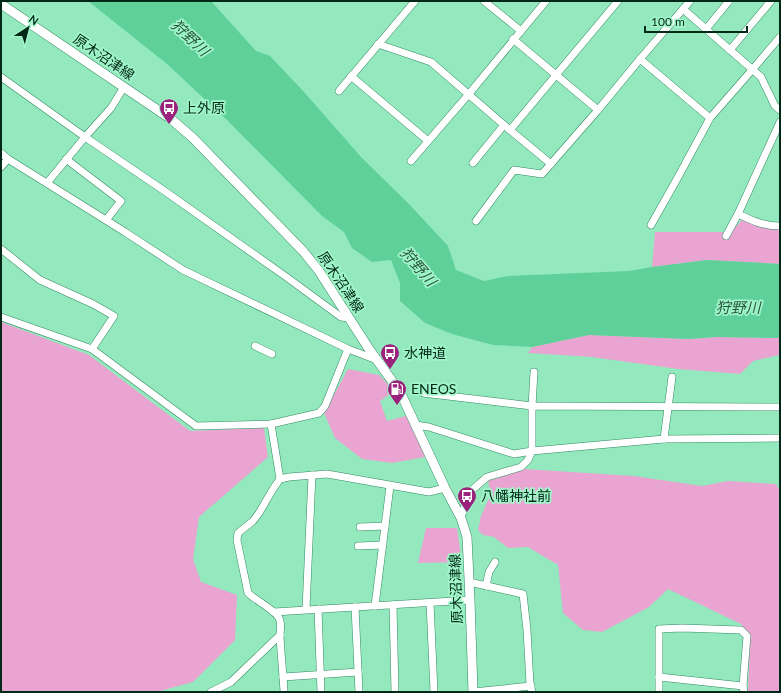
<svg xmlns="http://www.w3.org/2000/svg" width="781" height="693" viewBox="0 0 781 693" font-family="Lato,'Noto Sans JP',sans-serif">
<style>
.green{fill:#eaa4d1}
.water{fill:#5fd09a}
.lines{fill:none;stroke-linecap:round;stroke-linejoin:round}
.minor-casing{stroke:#328962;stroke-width:8}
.major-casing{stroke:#328962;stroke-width:10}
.minor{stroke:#fff;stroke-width:7}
.major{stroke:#fff;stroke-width:9}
.labels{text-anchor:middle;stroke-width:3.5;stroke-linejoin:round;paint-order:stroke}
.street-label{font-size:14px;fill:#022818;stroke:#a1f6c9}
.poi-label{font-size:14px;fill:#022818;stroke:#a1f6c9;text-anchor:start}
.water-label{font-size:15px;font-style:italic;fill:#26553e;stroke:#a1f6c9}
</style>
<rect width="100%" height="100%" fill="#93e9bd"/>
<!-- green -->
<g class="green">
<path d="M743,219C755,224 766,231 780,229V264L707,260L652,267L655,232H731Z"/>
<polygon points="1,322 89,355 190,431 264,428 268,457 199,517 193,559 201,582 237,595 235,640 193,682 157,692 1,692"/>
<polygon points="589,335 689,339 716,337 780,338 780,359 779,355 753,361 740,374 678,369 592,357 528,353 532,347"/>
<polygon points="348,369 379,375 394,391 380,401 387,421 406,416 417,436 425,457 392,463 362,459 335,438 324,413"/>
<polygon points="524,469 634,476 702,486 728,481 776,484 780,491 780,692 748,692 750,636 741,624 668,589 649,607 602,632 583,630 563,613 558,565 528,547 508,548 494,537 483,535 478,530 481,516 491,494 488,481"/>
<polygon points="426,528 457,528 462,562 418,563"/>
</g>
<!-- water -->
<polygon class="water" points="88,1 211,1 256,51 270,56 304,92 362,158 409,204 448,246 456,270 484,281 508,276 629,271 652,267 707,260 780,264 780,338 716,337 689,339 589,335 532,347 493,345 452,334 425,323 400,301 400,283 391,260 372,262 352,248 344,232 322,216 227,120 167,64"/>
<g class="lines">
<defs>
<g id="minor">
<polyline points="484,1 521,31"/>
<polyline points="683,9 761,77 775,106 780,110"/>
<polyline points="706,29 729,1"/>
<polyline points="513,39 598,110"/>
<polyline points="378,44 431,62 510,130 618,1"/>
<polyline points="730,50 771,1"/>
<polyline points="640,59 710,118"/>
<polyline points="351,76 428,141"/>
<polyline points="1,77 85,137 166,192 285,276 341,317 349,318"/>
<polyline points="339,91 415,1"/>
<polyline points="510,130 551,164"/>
<polyline points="1,153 8,159 125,232 183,270 348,349 377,360"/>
<polyline points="66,159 121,201 106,220"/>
<polyline points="411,161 468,95 546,1"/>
<polyline points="473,163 504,125"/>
<polyline points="1,167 8,159"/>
<polyline points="47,183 85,137 111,108 124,87"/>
<path d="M738,214C753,221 764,226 780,226"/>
<polyline points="476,221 514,170 542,174 598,110 640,59 690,1"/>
<polyline points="651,225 677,179 710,118 752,70 780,37"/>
<polyline points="726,236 738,214 780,122"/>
<polyline points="1,249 40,280 93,304 114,316 92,349"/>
<polyline points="1,317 92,349 196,426 271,424 319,413 325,406 348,349"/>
<polyline points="255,346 272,354"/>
<polyline points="423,393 532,406 534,372"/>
<polyline points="271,424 280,479"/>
<polyline points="415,425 429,427 514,454 532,451 532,406 780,407"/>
<polyline points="664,439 672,377"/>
<polyline points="461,518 467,498 472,490 487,477 521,467 528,460 532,451 664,439 780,438"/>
<polyline points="360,527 385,526"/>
<polyline points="358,546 383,545"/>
<polyline points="469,582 523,594 527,630 530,684 532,692"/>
<polyline points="486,586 489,572 495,562"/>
<polyline points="430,603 434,692"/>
<polyline points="393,605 395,692"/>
<polyline points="375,606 390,486"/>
<polyline points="355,607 359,692"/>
<polyline points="306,609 312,475"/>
<polyline points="318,609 321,692"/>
<polyline points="274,612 470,600"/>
<polyline points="283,677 358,672"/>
<polyline points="659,677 743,686"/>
<polyline points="211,692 231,682 280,635"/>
<path d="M284,692C283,673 281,655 280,636C280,630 282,623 279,618C275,610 255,600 248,593L237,540L238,533L253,521L259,513L273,489L280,479L289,477L327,474L429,492L445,488"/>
<polyline points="473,692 531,686"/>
<polyline points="659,692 659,629 682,628 741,630 747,636 743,686 744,692"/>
</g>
<polyline id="major" points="1,4 171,119 193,138 303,251 319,271 369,349 395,385 402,396 445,488 461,518 467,537 470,600 473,692"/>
</defs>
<!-- minor casing -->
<use href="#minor" class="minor-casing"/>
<!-- major casing -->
<use href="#major" class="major-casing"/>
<!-- minor -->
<use href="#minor" class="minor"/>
<!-- major -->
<use href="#major" class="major"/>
</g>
<!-- icons -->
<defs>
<symbol id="bus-pin" viewBox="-11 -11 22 30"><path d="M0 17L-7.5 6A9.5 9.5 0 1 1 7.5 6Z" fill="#9b237d" stroke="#a1f6c9"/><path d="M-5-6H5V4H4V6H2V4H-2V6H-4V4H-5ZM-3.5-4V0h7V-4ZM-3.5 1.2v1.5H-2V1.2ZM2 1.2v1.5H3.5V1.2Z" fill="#fff"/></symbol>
<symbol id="fuel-pin" viewBox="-11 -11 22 30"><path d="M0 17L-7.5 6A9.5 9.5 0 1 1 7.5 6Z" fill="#9b237d" stroke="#a1f6c9"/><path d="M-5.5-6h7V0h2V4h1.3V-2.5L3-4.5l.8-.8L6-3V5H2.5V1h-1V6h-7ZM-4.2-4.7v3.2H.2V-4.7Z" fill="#fff"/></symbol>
</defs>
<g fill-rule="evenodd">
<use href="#bus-pin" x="158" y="97" width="22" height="30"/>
<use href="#bus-pin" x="379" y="342" width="22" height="30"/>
<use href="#fuel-pin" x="386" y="378" width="22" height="30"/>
<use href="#bus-pin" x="456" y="485" width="22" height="30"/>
</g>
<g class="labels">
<!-- street labels -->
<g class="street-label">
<text transform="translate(104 57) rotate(34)" y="5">原木沼津線</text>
<text transform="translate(341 282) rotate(56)" y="5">原木沼津線</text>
<text transform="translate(456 589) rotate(-92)" y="5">原木沼津線</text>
</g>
<!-- poi labels -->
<g class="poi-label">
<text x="183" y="113">上外原</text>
<text x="404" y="358">水神道</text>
<text x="411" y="394">ENEOS</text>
<text x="481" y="501">八幡神社前</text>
</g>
<!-- water labels -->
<g class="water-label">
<text transform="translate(190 38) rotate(43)" y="5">狩野川</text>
<text transform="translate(418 267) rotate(49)" y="5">狩野川</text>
<text x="738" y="313">狩野川</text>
</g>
</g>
<!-- border -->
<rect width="781" height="693" fill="none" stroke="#022818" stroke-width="4"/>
<!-- north arrow -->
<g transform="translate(28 28) rotate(36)" stroke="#a1f6c9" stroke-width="3" paint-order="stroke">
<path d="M0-3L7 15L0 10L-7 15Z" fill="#022818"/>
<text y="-6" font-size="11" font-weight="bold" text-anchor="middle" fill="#022818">N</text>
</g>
<!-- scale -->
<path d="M645 26v6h102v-6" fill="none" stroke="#022818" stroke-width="2"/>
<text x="651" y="26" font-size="12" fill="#022818" stroke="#a1f6c9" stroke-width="3" paint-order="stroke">100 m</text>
</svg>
